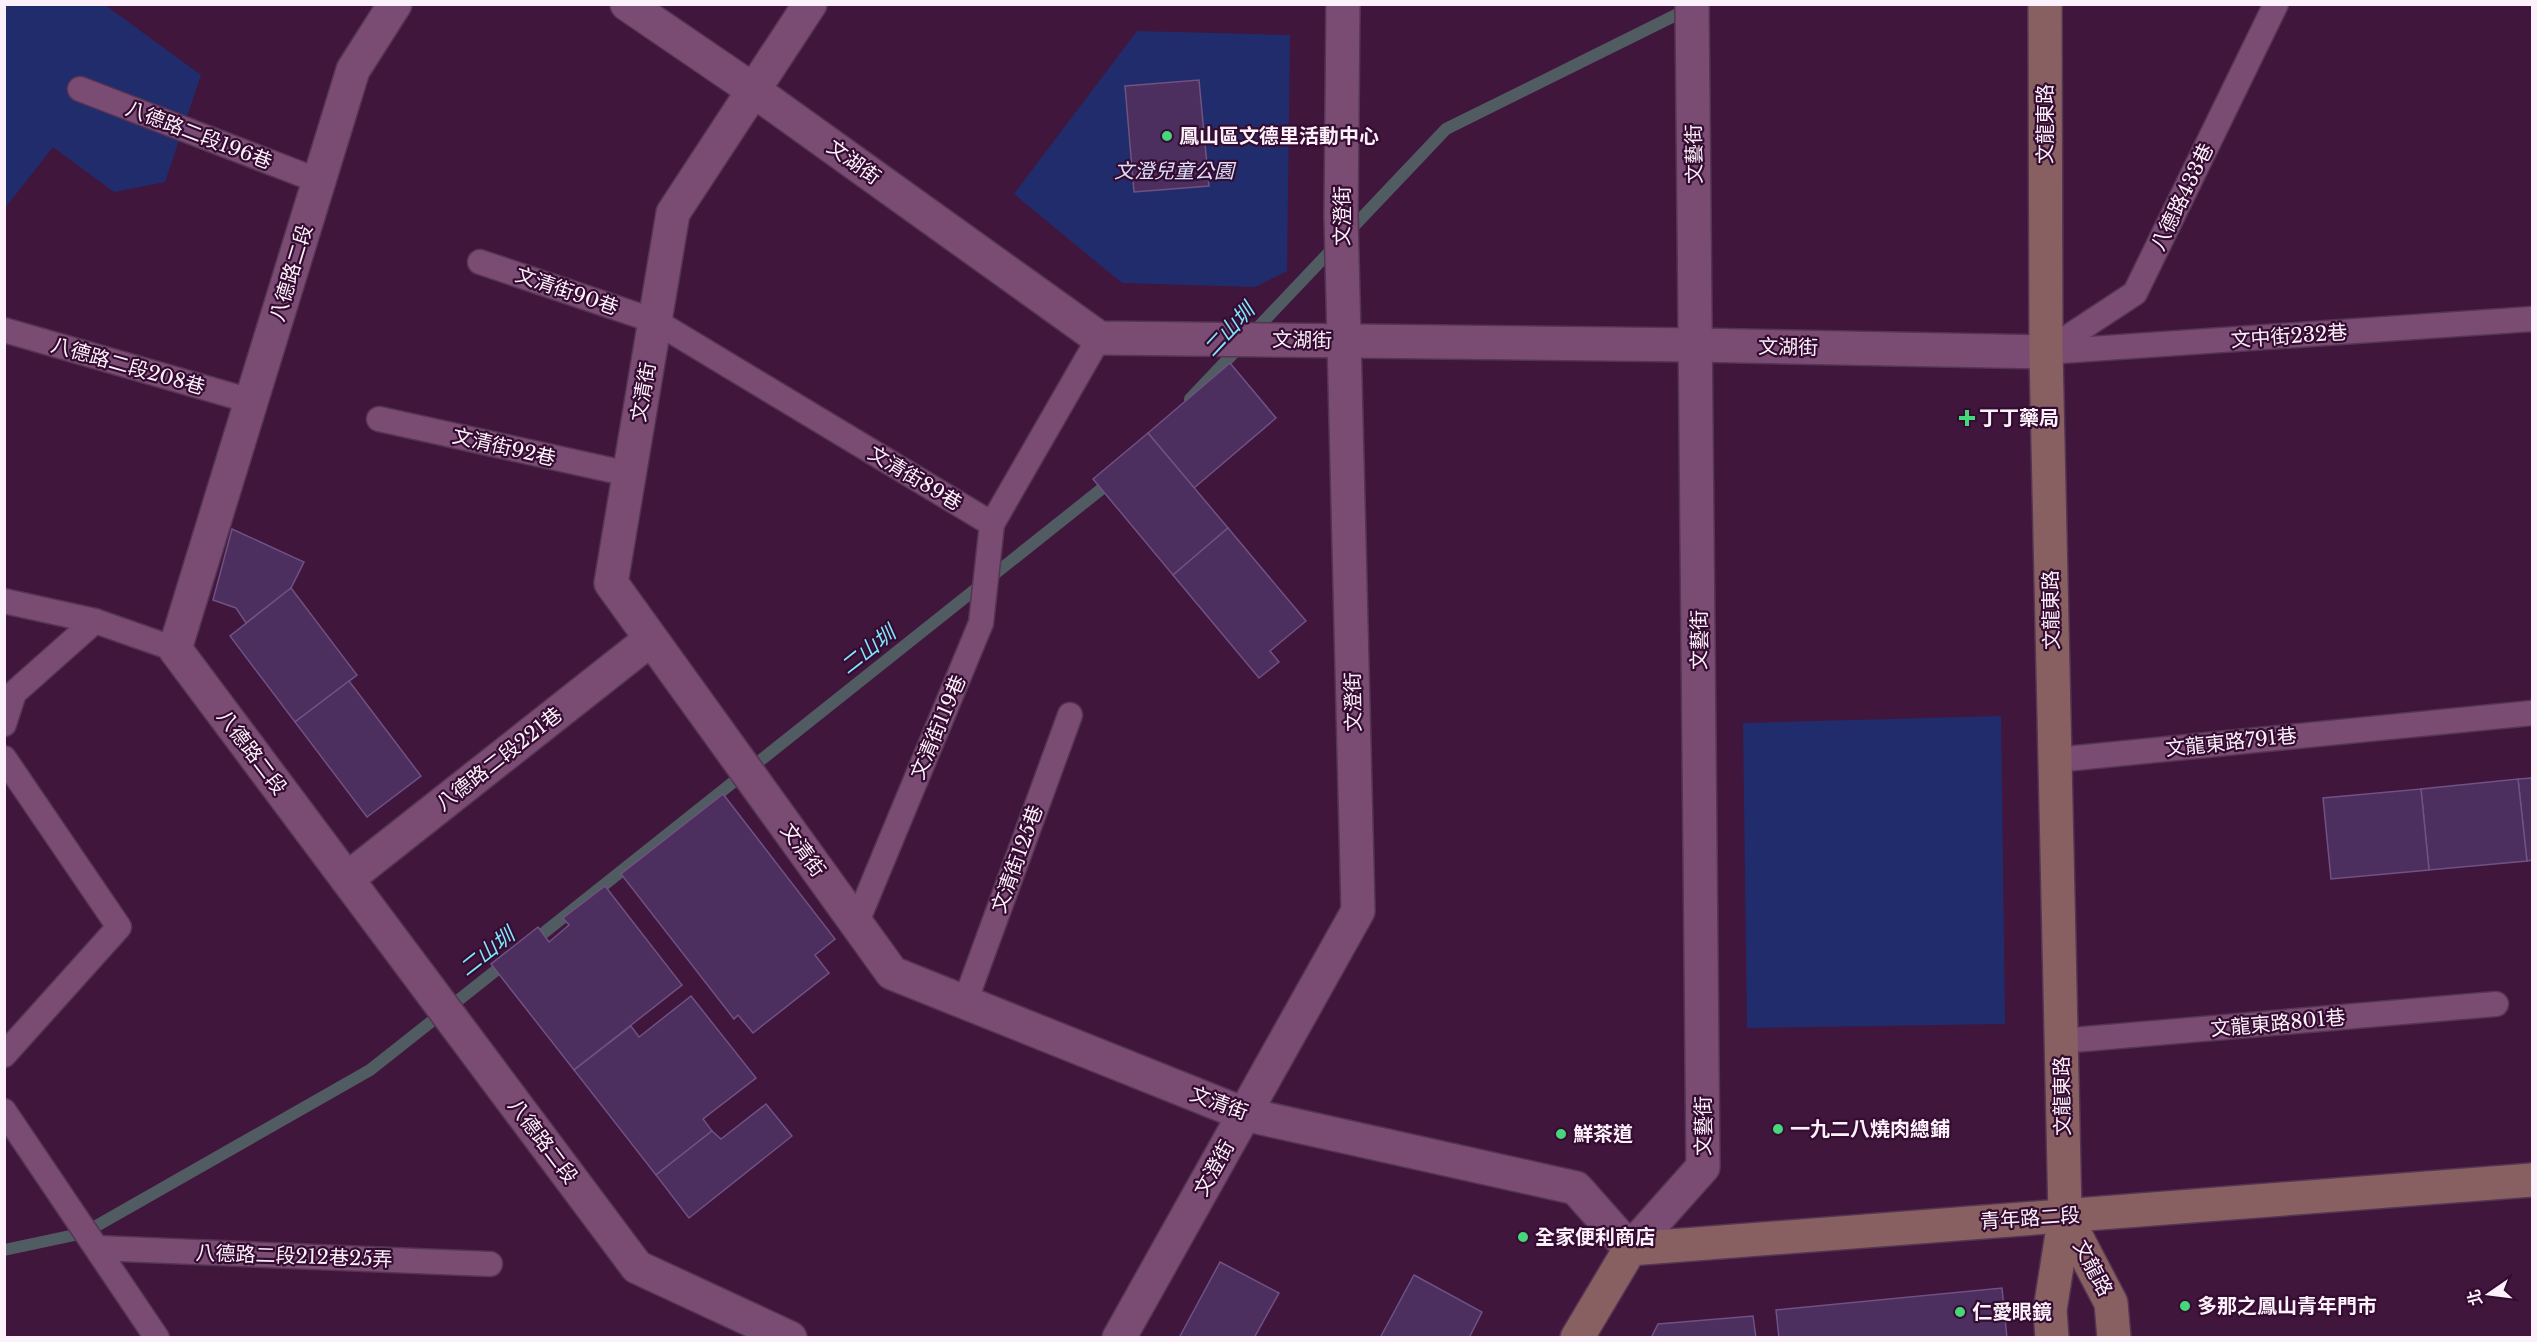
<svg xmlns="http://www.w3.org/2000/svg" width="2537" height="1342" viewBox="0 0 2537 1342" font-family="'Libre Baskerville','Noto Sans TC',serif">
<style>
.green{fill:#212c6c}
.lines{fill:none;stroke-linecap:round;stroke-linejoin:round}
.stream{stroke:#505c61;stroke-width:12}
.building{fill:#4c2f5e;stroke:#705183;stroke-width:1.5}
.lane-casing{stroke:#543552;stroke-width:27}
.street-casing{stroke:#543552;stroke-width:36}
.secondary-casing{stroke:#543552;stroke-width:36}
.lane{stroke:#7a4c74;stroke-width:24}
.street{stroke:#7a4c74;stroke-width:33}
.secondary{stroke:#896061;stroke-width:33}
.poi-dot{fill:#45d77a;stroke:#350c31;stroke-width:2}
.labels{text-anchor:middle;stroke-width:4.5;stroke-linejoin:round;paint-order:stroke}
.street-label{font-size:20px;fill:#fcf1fa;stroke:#350c31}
.poi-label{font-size:20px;font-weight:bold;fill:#fcf1fa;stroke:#350c31;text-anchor:start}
.park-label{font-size:20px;font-style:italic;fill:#d9e0f9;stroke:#350c31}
.water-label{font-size:21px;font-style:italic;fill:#7de8fd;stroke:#350c31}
</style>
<rect width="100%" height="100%" fill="#40163c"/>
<!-- green -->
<g class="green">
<polygon points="5,5 105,5 201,75 165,182 114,192 53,147 5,208"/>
<polygon points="1137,31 1290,35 1287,271 1255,287 1122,283 1014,194"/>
<polygon points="2001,716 2005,1024 1747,1028 1743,723"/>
</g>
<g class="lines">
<!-- stream -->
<g class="stream">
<polyline points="1190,399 1446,129 1688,9"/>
<polyline points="531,943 1114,479"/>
<polyline points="4,1250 84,1233 370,1070 508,961"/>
</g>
</g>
<!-- building -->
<g class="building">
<polygon points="1199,80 1209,186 1134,192 1125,86"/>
<polygon points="1230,363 1276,418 1194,488 1148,433"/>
<polygon points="1148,433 1228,528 1173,575 1093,479"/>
<polygon points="1228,528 1306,621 1270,651 1279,662 1259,678 1173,575"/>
<polygon points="232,529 304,562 291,588 246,623 236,608 213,600"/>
<polygon points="291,588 357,675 295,722 230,636"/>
<polygon points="349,681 421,776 367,817 295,722"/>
<polygon points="2532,778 2532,860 2527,861 2518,779"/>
<polygon points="2518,779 2527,861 2429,870 2421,789"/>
<polygon points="2421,789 2429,870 2331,879 2323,798"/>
<polygon points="723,794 835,939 815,955 829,973 753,1033 738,1015 734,1019 621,874"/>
<polygon points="605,886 682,985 574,1070 491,964 538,927 549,942 569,925 563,918"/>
<polygon points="691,996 756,1078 703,1119 712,1131 656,1175 574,1070 631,1026 639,1037"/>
<polygon points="766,1104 792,1136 689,1218 656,1175 712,1131 721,1139"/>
<polygon points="1220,1262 1279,1293 1254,1338 1179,1338"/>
<polygon points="1414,1275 1482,1312 1469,1338 1380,1338"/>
<polygon points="2002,1288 2007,1338 1779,1338 1776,1310"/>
<polygon points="1753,1316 1756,1338 1651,1338 1658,1324"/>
</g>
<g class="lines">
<defs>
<g id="lane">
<polyline points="80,89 319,181"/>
<polyline points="480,262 655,321 992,524 1099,338"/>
<polyline points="4,330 251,401"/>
<polyline points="2047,351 2135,293 2276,4"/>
<polyline points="2046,352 2532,319"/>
<polyline points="379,419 629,474"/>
<polyline points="4,601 95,621"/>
<polyline points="4,724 14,693 95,621 175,649"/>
<polyline points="4,758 119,927 4,1055"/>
<polyline points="2055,760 2532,713"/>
<polyline points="856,924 981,623 992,524"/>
<polyline points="965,1002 1070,715"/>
<polyline points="2061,1041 2496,1004"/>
<polyline points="4,1111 157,1338"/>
<polyline points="97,1248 490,1264"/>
</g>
<g id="street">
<polyline points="395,4 353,70 175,649 637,1267 790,1338"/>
<polyline points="627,4 753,90 1099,338 1696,345 2046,352"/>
<polyline points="810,4 673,213 611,583 892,973 1244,1114 1576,1188 1630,1249 1703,1167 1692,4"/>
<polyline points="347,879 651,639"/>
<polyline points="1119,1338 1358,911 1341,216 1343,4"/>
</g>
<g id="secondary">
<polyline points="2045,4 2046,352 2065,1215 2050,1310 2052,1338"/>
<polyline points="2065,1215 2111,1303 2114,1338"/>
<polyline points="1577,1338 1630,1249 2532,1180"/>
</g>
</defs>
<!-- lane casing -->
<use href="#lane" class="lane-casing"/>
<!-- street casing -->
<use href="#street" class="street-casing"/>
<!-- secondary casing -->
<use href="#secondary" class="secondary-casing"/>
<!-- lane -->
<use href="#lane" class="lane"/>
<!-- street -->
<use href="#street" class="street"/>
<!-- secondary -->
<use href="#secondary" class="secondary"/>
</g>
<!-- markers -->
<g class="poi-dot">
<circle cx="1167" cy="136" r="6"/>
<path d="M1964 409h6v6h6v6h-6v6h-6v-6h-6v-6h6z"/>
<circle cx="1778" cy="1129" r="6"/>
<circle cx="1561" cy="1134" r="6"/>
<circle cx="1523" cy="1237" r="6"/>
<circle cx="2185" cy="1306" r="6"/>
<circle cx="1960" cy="1312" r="6"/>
</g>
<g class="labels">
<!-- street labels -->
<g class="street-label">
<text transform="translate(2045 124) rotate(-90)" y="7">文龍東路</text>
<text transform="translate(199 135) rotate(21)" y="7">八德路二段196巷</text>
<text transform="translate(1694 154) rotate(-91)" y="7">文藝街</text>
<text transform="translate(854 162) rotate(36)" y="7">文湖街</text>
<text transform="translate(2182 197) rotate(-64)" y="7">八德路433巷</text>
<text transform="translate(1342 216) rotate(-90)" y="7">文澄街</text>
<text transform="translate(291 273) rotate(-73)" y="7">八德路二段</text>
<text transform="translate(567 291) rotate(19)" y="7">文清街90巷</text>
<text transform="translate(2289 336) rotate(-4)" y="7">文中街232巷</text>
<text transform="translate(1302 340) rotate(1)" y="7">文湖街</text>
<text transform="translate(1788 347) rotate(1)" y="7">文湖街</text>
<text transform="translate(128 366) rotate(16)" y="7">八德路二段208巷</text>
<text transform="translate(643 392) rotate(-80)" y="7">文清街</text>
<text transform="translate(504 447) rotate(13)" y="7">文清街92巷</text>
<text transform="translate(915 478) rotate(31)" y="7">文清街89巷</text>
<text transform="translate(2051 610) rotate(-91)" y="7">文龍東路</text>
<text transform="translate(1699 640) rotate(-90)" y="7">文藝街</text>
<text transform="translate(1353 702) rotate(-91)" y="7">文澄街</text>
<text transform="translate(938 727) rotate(-67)" y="7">文清街119巷</text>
<text transform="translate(2231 742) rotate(-6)" y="7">文龍東路791巷</text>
<text transform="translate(252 752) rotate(53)" y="7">八德路二段</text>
<text transform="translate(499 759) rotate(-38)" y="7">八德路二段221巷</text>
<text transform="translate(803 850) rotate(54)" y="7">文清街</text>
<text transform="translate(1017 859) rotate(-70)" y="7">文清街125巷</text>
<text transform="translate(2278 1023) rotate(-5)" y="7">文龍東路801巷</text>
<text transform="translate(2062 1096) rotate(-91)" y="7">文龍東路</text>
<text transform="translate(1219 1103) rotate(20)" y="7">文清街</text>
<text transform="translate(1703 1126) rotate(-90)" y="7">文藝街</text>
<text transform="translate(543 1141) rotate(53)" y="7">八德路二段</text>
<text transform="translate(1214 1168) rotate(-61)" y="7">文澄街</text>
<text transform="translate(2030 1218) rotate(-4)" y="7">青年路二段</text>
<text transform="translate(294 1256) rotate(2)" y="7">八德路二段212巷25弄</text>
<text transform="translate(2093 1268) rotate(62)" y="7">文龍路</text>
</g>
<!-- poi labels -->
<g class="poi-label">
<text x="1179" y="143">鳳山區文德里活動中心</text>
<text x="1979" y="425">丁丁藥局</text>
<text x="1790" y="1136">一九二八燒肉總鋪</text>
<text x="1573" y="1141">鮮茶道</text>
<text x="1535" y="1244">全家便利商店</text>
<text x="2197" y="1313">多那之鳳山青年門市</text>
<text x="1972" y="1319">仁愛眼鏡</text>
</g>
<!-- park labels -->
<g class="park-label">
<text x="1174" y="178">文澄兒童公園</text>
</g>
<!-- water labels -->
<g class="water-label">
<text transform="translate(1229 330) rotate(-47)" y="7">二山圳</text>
<text transform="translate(868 650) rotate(-38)" y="7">二山圳</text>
<text transform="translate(487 952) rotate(-38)" y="7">二山圳</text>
</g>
</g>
<!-- border -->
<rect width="2537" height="1342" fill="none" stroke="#fcf1fa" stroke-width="12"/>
<!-- north arrow -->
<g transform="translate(2489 1294) rotate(256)" stroke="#350c31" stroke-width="4.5" paint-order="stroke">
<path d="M0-4.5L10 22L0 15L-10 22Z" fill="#fcf1fa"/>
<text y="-9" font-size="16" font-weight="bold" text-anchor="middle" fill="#fcf1fa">北</text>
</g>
</svg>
